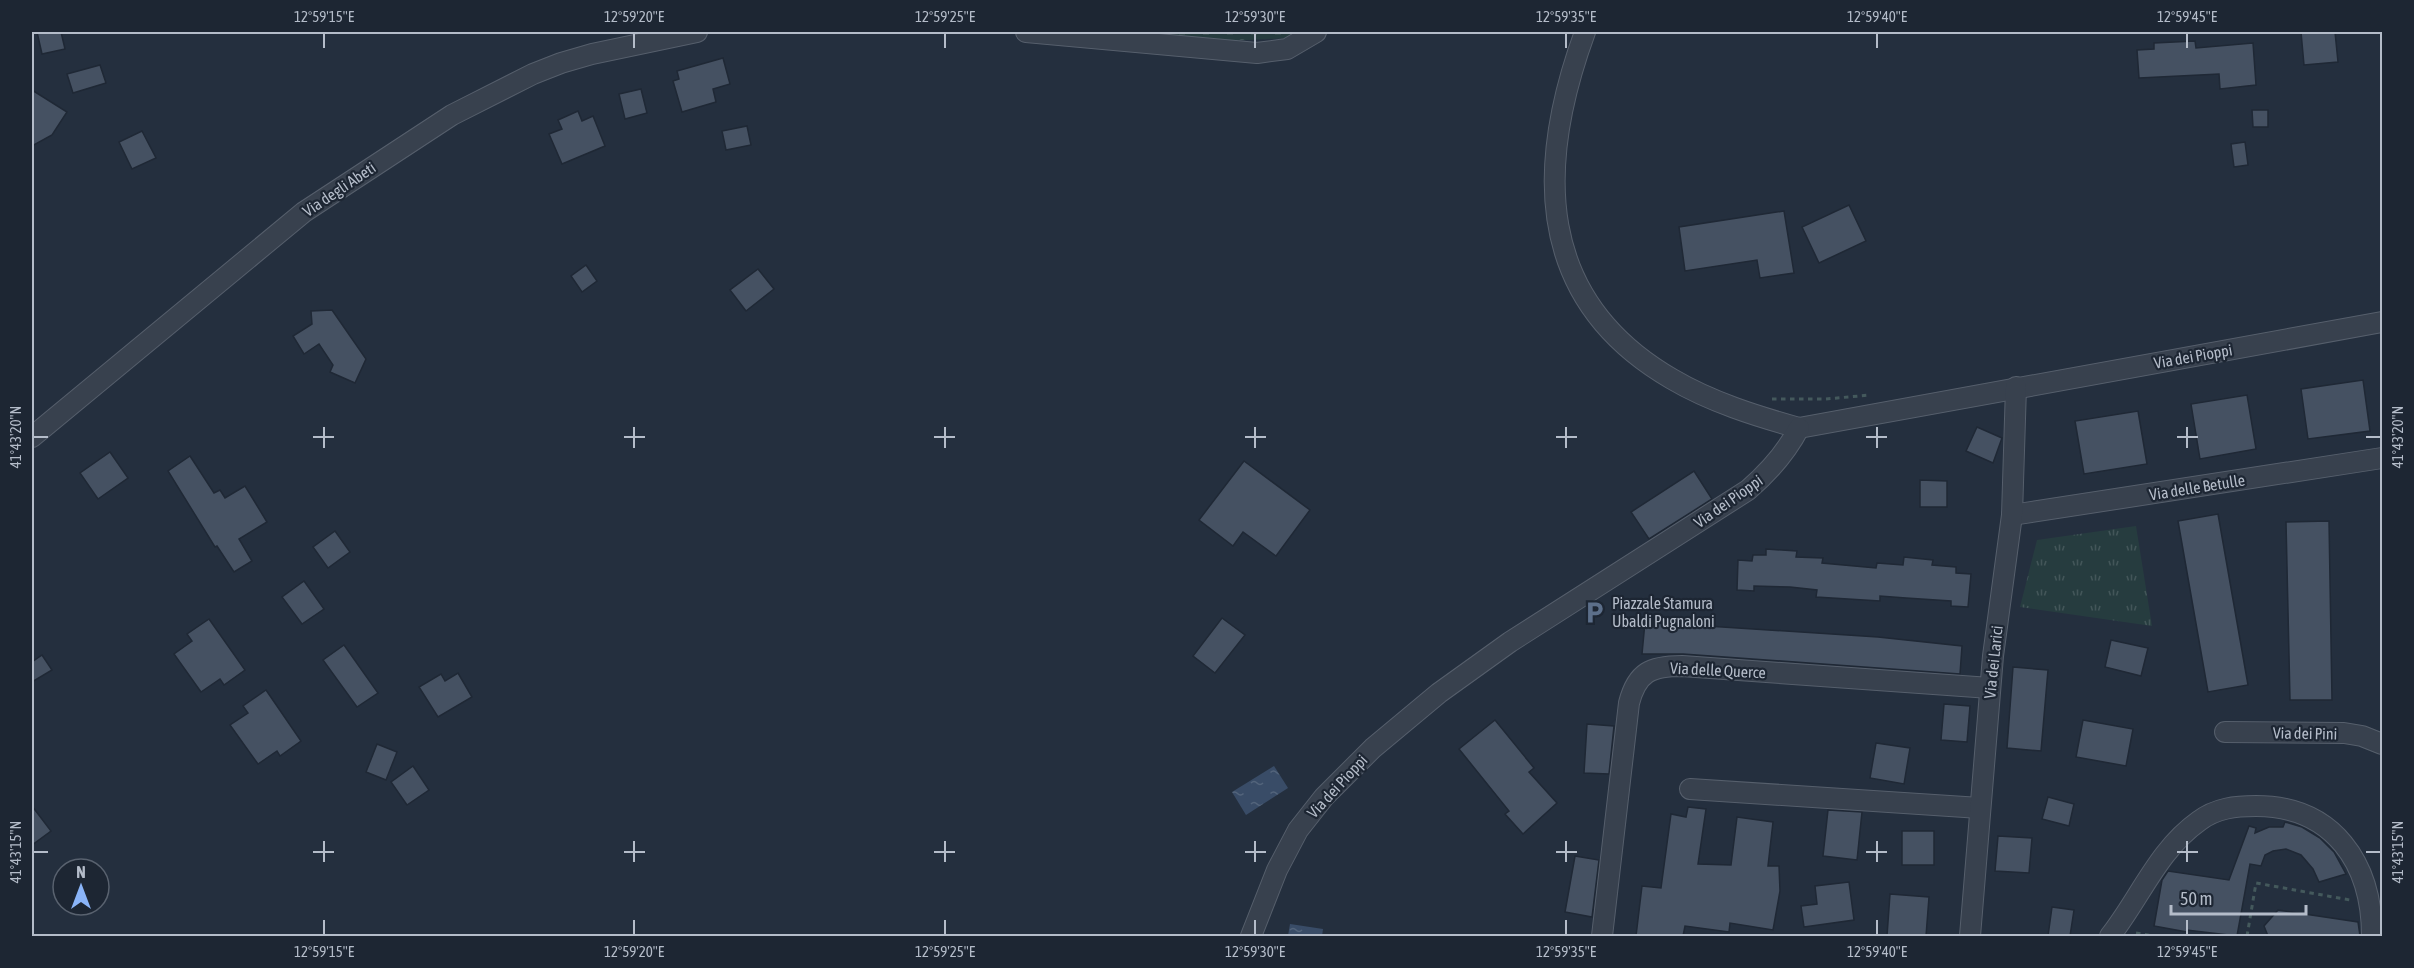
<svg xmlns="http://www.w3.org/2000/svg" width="2414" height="968" viewBox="0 0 2414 968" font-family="'Asap Condensed',sans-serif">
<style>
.cemetery{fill:url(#cemetery-stones)}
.park{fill:url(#park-tufts)}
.water{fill:url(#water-ripples)}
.building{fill:#455162;stroke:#1f2835;stroke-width:1.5}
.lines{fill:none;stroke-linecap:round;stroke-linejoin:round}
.street-casing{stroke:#565f6c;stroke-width:22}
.path{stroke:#44595c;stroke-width:3;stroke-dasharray:4.5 4.5;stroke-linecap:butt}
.street{stroke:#38414e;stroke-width:20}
.ticks{fill:none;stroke:#b4bcc9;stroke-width:2}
.labels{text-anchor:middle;stroke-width:4.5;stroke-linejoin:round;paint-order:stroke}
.street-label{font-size:16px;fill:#b4bcc9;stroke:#1d2633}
.poi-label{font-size:16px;fill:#b4bcc9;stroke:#1d2633;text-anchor:start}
.neatline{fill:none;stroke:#b4bcc9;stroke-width:2}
.ticks-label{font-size:15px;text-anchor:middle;fill:#b4bcc9}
</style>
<defs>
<pattern id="cemetery-stones" width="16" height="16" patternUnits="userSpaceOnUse" patternTransform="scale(1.5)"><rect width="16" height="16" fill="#263c3f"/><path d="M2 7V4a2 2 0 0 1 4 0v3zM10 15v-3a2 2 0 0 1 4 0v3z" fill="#435659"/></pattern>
<pattern id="park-tufts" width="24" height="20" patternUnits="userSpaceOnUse" patternTransform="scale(1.5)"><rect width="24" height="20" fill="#263c3f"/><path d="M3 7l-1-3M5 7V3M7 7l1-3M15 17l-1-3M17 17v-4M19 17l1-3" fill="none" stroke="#435659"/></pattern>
<pattern id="water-ripples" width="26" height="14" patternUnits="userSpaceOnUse" patternTransform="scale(1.5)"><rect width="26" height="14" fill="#394c67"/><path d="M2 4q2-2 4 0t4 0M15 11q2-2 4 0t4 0" fill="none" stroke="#53647b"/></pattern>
</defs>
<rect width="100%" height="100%" fill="#242f3e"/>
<!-- cemetery -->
<polygon class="cemetery" points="1098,32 1298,32 1290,38 1228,41"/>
<!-- park -->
<polygon class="park" points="2136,526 2152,626 2020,607 2037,540"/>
<!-- water -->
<g class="water">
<polygon points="1274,766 1288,788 1246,815 1232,792"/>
<polygon points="1290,924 1323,929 1322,936 1288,936"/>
</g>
<!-- building -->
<g class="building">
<polygon points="37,32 61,32 65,49 42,54"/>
<polygon points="2301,32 2335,32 2338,62 2304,65"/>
<polygon points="2195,41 2196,48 2253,43 2256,85 2220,89 2219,74 2139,78 2137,50 2154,49 2154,43"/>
<polygon points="723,58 730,84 713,89 716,102 682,112 673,81 679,79 677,71"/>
<polygon points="100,65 106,83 73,93 67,74"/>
<polygon points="641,89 647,113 625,119 619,94"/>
<polygon points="32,90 67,112 52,135 32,146"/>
<polygon points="2252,110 2268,110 2268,127 2253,127"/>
<polygon points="578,111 582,121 593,116 605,146 562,164 549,134 562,129 558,120"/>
<polygon points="747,126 751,145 726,150 722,131"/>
<polygon points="142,131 156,158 132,169 119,142"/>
<polygon points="2245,142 2248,165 2234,167 2231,144"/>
<polygon points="1849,205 1866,241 1819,263 1802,227"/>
<polygon points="1784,211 1794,273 1760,278 1757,260 1685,271 1679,227"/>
<polygon points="586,265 597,281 582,292 571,276"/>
<polygon points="758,269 774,289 746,311 730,290"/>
<polygon points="332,310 366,359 355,383 330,372 333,365 319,344 304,354 293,336 312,324 311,311"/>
<polygon points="2363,380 2370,431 2308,439 2301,389"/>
<polygon points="2247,395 2256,449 2200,459 2191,404"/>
<polygon points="2138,411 2147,464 2084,474 2075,421"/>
<polygon points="1977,427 2002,438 1993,463 1966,451"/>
<polygon points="110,452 128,478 98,499 80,473"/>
<polygon points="190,456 214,493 220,490 225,498 245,486 267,522 239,539 252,561 234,572 217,546 215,547 168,471"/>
<polygon points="1244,461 1310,510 1276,556 1243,532 1233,546 1199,520"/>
<polygon points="1694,471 1712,499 1649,539 1631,512"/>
<polygon points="1920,480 1947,481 1947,507 1920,507"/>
<polygon points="2218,514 2248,685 2208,692 2178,521"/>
<polygon points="2329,521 2332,700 2290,700 2286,522"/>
<polygon points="335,531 350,552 328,568 313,547"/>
<polygon points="1766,549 1797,551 1796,557 1823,558 1822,563 1876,568 1877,563 1903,565 1904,557 1933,560 1932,565 1956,567 1956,573 1971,574 1968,607 1951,606 1951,601 1906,598 1880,596 1880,601 1816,597 1817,590 1790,587 1754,586 1754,591 1737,590 1738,560 1752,561 1753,555 1766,555"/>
<polygon points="304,581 324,609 302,624 282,597"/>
<polygon points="1222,618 1245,635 1215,673 1193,656"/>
<polygon points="209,619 245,670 224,685 220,679 201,692 174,654 192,641 187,634"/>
<polygon points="1645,622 1878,637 1962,646 1960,674 1683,654 1642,654"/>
<polygon points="2111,640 2148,648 2141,676 2105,667"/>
<polygon points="344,645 378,693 357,707 323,660"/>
<polygon points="42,655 52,670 32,682 32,662"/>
<polygon points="2013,667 2048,670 2041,751 2007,748"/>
<polygon points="458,673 472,697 438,717 419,687 441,674 445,681"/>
<polygon points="266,690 301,741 280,756 277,751 258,764 230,725 248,713 243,706"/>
<polygon points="1944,704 1970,706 1967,742 1941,740"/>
<polygon points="1495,720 1534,768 1529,772 1557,803 1523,834 1505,814 1509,811 1459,749"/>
<polygon points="2083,720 2133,729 2126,766 2076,757"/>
<polygon points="1587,724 1614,726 1609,774 1584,773"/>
<polygon points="1876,743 1910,748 1904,784 1870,778"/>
<polygon points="377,744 397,752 386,780 366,772"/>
<polygon points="413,766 429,790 407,805 391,782"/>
<polygon points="2048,797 2074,804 2069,826 2042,819"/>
<polygon points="32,806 51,831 32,845"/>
<polygon points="1688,807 1706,809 1698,864 1731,865 1737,817 1773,822 1768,866 1779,866 1780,891 1773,930 1730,923 1729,932 1685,926 1683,936 1636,936 1642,886 1661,888 1671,814 1686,817"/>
<polygon points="1828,810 1862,812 1857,860 1823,856"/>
<polygon points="2285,822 2302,827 2320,838 2334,852 2346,874 2319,882 2313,869 2301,855 2286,849 2273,851 2265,855 2261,866 2250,864 2237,936 2187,930 2187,932 2154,926 2162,880 2168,871 2229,880 2249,826 2256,828 2255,833 2269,827 2283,827"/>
<rect x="1902" y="831" width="32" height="34"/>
<polygon points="1998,836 2032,838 2029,873 1995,871"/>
<polygon points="1575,856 1599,860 1592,917 1565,912"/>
<polygon points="1849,882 1854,920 1804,927 1801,906 1817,904 1815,886"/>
<polygon points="1890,894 1929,897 1926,936 1887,936"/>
<polygon points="2052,907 2074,910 2070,936 2048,936"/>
<polygon points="2278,910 2358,922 2360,936 2268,936 2264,926"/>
</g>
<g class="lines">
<defs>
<g id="street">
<polyline points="1026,32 1257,53 1287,49 1316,32"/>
<path d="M1585,32C1536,166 1534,299 1672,379C1711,402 1756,416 1799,428L2382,322"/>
<polyline points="32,437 304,212 452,115 533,74 561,63 592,54 697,32"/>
<polyline points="2012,515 2382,458"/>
<polyline points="2225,732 2344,733 2362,736 2382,744"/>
<polyline points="1690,789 1980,808"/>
<path d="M1251,936L1277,870L1298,830L1324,797L1373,748L1439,693L1510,642L1748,490C1770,471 1786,453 1799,428"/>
<path d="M1602,936L1629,703C1637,672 1651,666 1682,666L1990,688"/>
<polyline points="1970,936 1993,656 2012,515 2016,387"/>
<path d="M2110,936C2140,898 2158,850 2199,821C2216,808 2236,806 2256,806C2334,806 2372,864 2372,936"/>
</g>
</defs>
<!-- street casing -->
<use href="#street" class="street-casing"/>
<!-- path -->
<g class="path">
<polyline points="1772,399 1826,399 1870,395"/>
<polyline points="2136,933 2153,936"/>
<polyline points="2247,936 2256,883 2350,900"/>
</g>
<!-- street -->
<use href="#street" class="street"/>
</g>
<!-- ticks -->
<path class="ticks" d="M324,33V48M634,33V48M945,33V48M1255,33V48M1566,33V48M1877,33V48M2187,33V48M324,427V448M634,427V448M945,427V448M1255,427V448M1566,427V448M1877,427V448M2187,427V448M33,437H48M313,437H334M624,437H645M934,437H955M1245,437H1266M1556,437H1577M1866,437H1887M2177,437H2198M2366,437H2381M324,841V862M634,841V862M945,841V862M1255,841V862M1566,841V862M1877,841V862M2187,841V862M33,852H48M313,852H334M624,852H645M934,852H955M1245,852H1266M1556,852H1577M1866,852H1887M2177,852H2198M2366,852H2381M324,920V935M634,920V935M945,920V935M1255,920V935M1566,920V935M1877,920V935M2187,920V935"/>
<!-- icons -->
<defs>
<symbol id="parking-bare" viewBox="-9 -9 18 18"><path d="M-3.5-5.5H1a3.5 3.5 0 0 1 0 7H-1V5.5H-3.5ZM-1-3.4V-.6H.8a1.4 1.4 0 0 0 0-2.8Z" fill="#5c6f8a" stroke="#1d2633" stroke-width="2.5" paint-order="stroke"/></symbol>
</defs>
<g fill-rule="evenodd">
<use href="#parking-bare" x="1578" y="596" width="33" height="33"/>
</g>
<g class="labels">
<!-- street labels -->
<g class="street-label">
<text transform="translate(339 189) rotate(-34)" y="6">Via degli Abeti</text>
<text transform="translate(2193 356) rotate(-10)" y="6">Via dei Pioppi</text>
<text transform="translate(2197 487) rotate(-9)" y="6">Via delle Betulle</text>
<text transform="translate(1728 501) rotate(-35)" y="6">Via dei Pioppi</text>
<text transform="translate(1993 662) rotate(-84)" y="6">Via dei Larici</text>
<text transform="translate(1718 670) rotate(3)" y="6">Via delle Querce</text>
<text transform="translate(2305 733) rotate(1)" y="6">Via dei Pini</text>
<text transform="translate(1337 786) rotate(-47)" y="6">Via dei Pioppi</text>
</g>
<!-- poi labels -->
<g class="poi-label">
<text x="1612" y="609">Piazzale Stamura<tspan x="1612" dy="18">Ubaldi Pugnaloni</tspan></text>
</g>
</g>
<!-- border -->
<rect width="2414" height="968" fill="none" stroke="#1d2633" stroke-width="66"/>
<!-- north arrow -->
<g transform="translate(81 887)"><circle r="28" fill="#1d2633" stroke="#59626f" stroke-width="1.5"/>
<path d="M0-4.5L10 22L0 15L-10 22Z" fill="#8ab4f8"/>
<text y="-9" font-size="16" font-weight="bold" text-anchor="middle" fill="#b4bcc9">N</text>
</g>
<!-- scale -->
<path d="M2171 905v9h135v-9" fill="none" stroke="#b4bcc9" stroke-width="3"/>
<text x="2180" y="905" font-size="18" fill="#b4bcc9" stroke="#1d2633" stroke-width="4.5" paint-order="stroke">50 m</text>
<rect x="33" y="33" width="2348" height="902" class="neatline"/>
<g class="ticks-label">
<text x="324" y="22">12°59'15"E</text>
<text x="634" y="22">12°59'20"E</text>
<text x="945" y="22">12°59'25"E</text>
<text x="1255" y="22">12°59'30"E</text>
<text x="1566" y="22">12°59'35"E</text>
<text x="1877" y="22">12°59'40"E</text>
<text x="2187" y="22">12°59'45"E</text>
<text transform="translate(16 437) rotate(-90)" y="5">41°43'20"N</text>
<text transform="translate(2398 437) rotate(-90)" y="5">41°43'20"N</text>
<text transform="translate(16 852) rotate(-90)" y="5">41°43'15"N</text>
<text transform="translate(2398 852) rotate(-90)" y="5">41°43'15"N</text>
<text x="324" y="957">12°59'15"E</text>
<text x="634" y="957">12°59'20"E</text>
<text x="945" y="957">12°59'25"E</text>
<text x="1255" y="957">12°59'30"E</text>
<text x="1566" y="957">12°59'35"E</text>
<text x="1877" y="957">12°59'40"E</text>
<text x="2187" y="957">12°59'45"E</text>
</g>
</svg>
